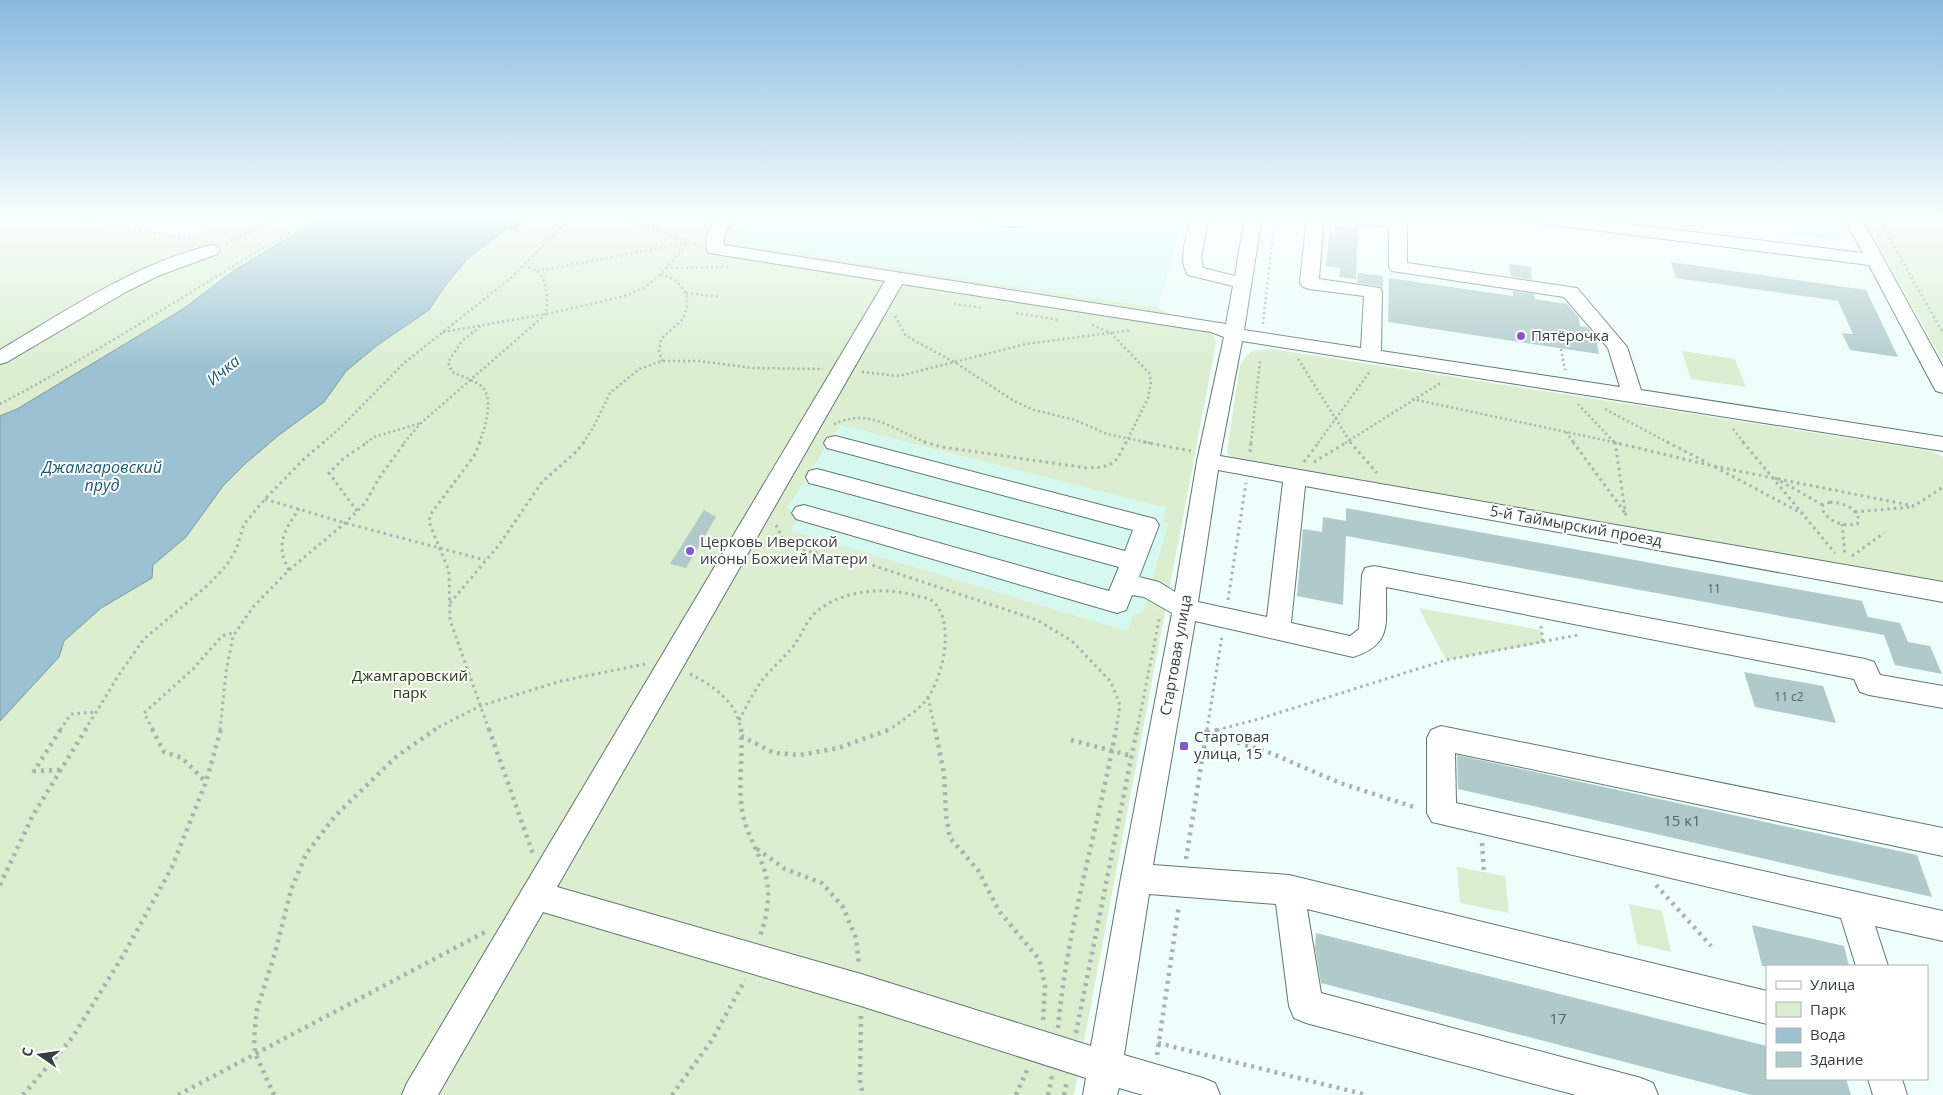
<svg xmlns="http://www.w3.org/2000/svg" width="1943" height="1095" viewBox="0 0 1943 1095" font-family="'Open Sans',sans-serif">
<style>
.built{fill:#d5f9f1}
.green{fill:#dbeed0;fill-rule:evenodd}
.water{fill:#9cc1d2;stroke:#7d9aa5}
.building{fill:#b0cacc}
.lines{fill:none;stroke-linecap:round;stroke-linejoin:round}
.minor-casing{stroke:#607772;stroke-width:2}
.path-far2{stroke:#a6b4b0;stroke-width:2.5;stroke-dasharray:2 3;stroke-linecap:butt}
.path-far1{stroke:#a6b4b0;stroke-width:3;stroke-dasharray:2.5 4;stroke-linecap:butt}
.path{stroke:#a6b4b0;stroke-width:4.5;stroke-dasharray:3 5;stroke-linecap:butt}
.minor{fill:#fff;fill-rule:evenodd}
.poi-dot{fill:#8456cf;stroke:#fff;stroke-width:2}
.labels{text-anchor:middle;stroke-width:4;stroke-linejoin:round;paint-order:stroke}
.number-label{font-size:12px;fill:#546261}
.poi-label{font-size:15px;fill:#353f3d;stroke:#fff;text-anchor:start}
.street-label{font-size:15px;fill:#353f3d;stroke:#fff}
.park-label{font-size:15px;fill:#243d10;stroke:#fff}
.near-number-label{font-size:15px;fill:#546261}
.water-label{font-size:16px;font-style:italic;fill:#185b74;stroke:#fff}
</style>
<rect width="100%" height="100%" fill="#eefefa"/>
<!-- built -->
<g class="built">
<polygon points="760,216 1184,216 1158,308 739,244"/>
<polygon points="1688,216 1831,216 1844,242 1691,222"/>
<polygon points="840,425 1166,508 1162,522 1168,524 1143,611 1133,615 1127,631 789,530 786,509"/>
</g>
<!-- green -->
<g class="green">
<path d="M0,216H30L187,240L226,216H760L740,244L1158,308L1212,334L1216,342L1074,1095H0ZM840,425L1166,508L1162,522L1168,524L1143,611L1133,615L1127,631L790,530L799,517L787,508Z"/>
<polygon points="1863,216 1943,216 1943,362"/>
<path d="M1272,349L1932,451L1943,457V588L1237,461L1229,457L1227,451L1240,366C1249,349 1253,350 1272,349Z"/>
<polygon points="1682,351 1735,359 1746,387 1691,379"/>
<polygon points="1419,608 1541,630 1543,643 1446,660"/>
<polygon points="1457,867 1505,876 1509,913 1460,903"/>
<polygon points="1629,904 1662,911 1671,952 1637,944"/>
</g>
<!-- water -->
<polygon class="water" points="325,216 530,216 515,230 508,228 468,258 444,287 429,310 379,344 346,371 324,402 279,435 247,462 223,486 186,537 153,565 152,578 101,608 64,641 59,657 0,721 0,416 17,409 183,309 235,270"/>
<!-- building -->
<g class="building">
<polygon points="1335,226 1358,229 1356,279 1339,277 1340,268 1326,266 1329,233 1335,233"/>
<polygon points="1671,262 1866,290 1898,357 1850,350 1842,333 1853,334 1838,301 1676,278"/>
<polygon points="1509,264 1531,267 1532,280 1511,276"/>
<polygon points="1358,273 1383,276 1383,290 1380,286 1357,283"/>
<polygon points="1389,278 1513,296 1513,291 1534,294 1535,299 1567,304 1578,316 1580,326 1587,327 1596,337 1599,354 1388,322"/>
<polygon points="1346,508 1862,601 1868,617 1900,623 1908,642 1930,646 1942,674 1895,665 1884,635 1346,536 1343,605 1297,596 1303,529 1322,532 1323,517 1346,521"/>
<polygon points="704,510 716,517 686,568 670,564"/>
<polygon points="1744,672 1823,686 1836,723 1755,707"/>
<polygon points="1457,755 1917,855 1932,897 1458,789"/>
<polygon points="1752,925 1844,946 1849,966 1762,966"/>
<polygon points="1316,933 1767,1046 1767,1079 1846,1079 1851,1095 1751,1095 1321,983 1315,948"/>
</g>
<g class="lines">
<defs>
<g id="minor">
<path d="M717,216H734L724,237V245L1226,324L1233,286L1188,275C1177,260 1188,233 1191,216H1209L1201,258L1203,268L1235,276L1245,216H1262L1244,330L1361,348L1364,296L1309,289L1303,287L1300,283L1307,216H1324L1319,279L1380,288L1382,292L1381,351L1620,387L1608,348L1564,297L1392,271L1389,267V227L1336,221L1330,220L1327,216C1352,214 1380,213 1404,219L1407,223V263L1577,288L1627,347L1641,390L1943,437V451L1242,341L1220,456L1943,582V602L1305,486L1291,623L1350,636L1359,629L1362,575L1365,568L1374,566L1865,659L1874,662L1880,675L1943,686V708L1869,695L1860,692L1854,679L1386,587C1385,622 1394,644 1353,657L1195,621L1153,865L1289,875L1767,991V1024L1307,909L1321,993L1641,1078L1653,1083L1658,1095H1576L1306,1023L1294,1018L1289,1006L1276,904L1149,894L1124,1055L1203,1078L1215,1083L1220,1095H1143L1119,1088L1117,1095H1083L1086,1078L861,1006L543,912L438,1095H402L407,1083L885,281L709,253C701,241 711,226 717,216ZM902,284L1211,332L1224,337L1197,461L1175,592L1159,582L1139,577L1159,525L1155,519L835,436L827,438L824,443L827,448L1133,530L1125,551L817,469L809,471L806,477L809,483L817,485L1119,567L1109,591L804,505L796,507L792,513L796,519L1117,613L1126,610L1132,595L1144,597L1172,613L1121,878L1091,1046L861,974L557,887ZM1218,470L1283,482L1267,617L1198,602Z"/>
<path d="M972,216H1039C1026,235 993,224 975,220Z"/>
<polygon points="1514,216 1562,216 1863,253 1843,216 1860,216 1943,367 1943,393 1936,391 1933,386 1869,265 1523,221 1517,220"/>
<path d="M211,245L217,246L220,250L217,254L158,276L126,292L7,362L0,364V350C67,310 135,264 211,245Z"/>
<polygon points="1441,726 1943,828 1943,856 1455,753 1456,803 1943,911 1943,941 1875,926 1888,966 1856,966 1841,918 1432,822 1427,813 1427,738 1431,730"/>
<polygon points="1868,1079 1902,1079 1907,1095 1873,1095"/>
</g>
</defs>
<!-- minor casing -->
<use href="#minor" class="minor-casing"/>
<!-- path-far2 -->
<g class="path-far2">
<polyline points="50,216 192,239"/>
<polyline points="614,216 698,245"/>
<polyline points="1877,216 1943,333"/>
<polyline points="226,243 284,216"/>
<polyline points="666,268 728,267"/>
<polyline points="537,271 688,243"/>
<polyline points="661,274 677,281 686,293 687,307 683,319 661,339 659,351 662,361"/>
<polyline points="686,293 721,297"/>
<polyline points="954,304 983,308"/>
<polyline points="1016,313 1059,320"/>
<polyline points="895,316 906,336 956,363 1014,401 1034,410 1075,420 1107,434 1150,443"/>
<polyline points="1263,324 1275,216"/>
<polyline points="1092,325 1111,333 1149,373 1151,382 1148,398 1126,443"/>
<polyline points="443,332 546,314 622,297 644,288 661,274 688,243"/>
<polyline points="1561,349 1565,370"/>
<polyline points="1298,359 1351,443"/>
<polyline points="862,372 899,376 1026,344 1132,330"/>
<polyline points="1412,399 1618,443"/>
<path d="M0,404C109,347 211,277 318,216"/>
<polyline points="1578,404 1615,443"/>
<polyline points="1605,409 1669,443"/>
<path d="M834,424C871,407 894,431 928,443"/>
<polyline points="1733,429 1744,443"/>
<polyline points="1566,432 1574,443"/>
<polyline points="323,443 340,428 403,364 512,277 564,224 576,216"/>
<polyline points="366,443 374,437 421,423"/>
<path d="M404,443L421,423L546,314C548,302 548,279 537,271C534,269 528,267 525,266"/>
<path d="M479,443C485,428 495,398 481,386C474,380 461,376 452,372L448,362L462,341L482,325"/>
<polyline points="583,443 593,428 610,393 639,369 662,361 699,361 753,368 823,369"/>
<polyline points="1251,443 1260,361"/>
<polyline points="1318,443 1371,370"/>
<polyline points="1345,443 1442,382"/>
</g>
<!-- path-far1 -->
<g class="path-far1">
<polyline points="480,442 474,456 430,515 429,522 449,571 450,620 489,730"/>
<path d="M924,442L942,447L1087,468C1113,467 1115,465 1126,442"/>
<polyline points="1144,442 1191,451"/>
<polyline points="1350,442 1377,473"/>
<polyline points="1573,442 1626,514"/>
<polyline points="1613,442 1713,466 1914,506 1943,487"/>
<polyline points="1615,442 1626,517"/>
<polyline points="1667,442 1708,463"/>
<polyline points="1743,442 1835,553"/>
<polyline points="1250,452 1251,442"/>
<polyline points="1304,462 1319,442"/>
<polyline points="1314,462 1347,442"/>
<polyline points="1715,467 1803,514"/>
<polyline points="1775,478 1823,505"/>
<polyline points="265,499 345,523 485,560"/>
<path d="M1830,502C1843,503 1857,507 1859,521L1857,524C1843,527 1829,522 1822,509L1823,505Z"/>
<polyline points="357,511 329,473 344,458 368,442"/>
<polyline points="1855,512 1911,507"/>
<polyline points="1842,524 1845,556"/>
<polyline points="776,525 783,540 797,549 863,562 1037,620 1072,641 1111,682 1120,705 1116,730"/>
<polyline points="1852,556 1884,533"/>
<path d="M289,570C275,545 284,531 299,509"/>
<polyline points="1228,600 1246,483"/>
<polyline points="450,603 499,545 542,482 577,451 584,442"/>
<polyline points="1541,626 1543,643"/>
<path d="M690,674C714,686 737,702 741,730"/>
<polyline points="928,697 935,730"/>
<path d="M739,720C747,706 754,690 764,678C774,666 786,656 795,644C802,634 807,620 816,612C842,590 885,586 917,596C921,597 928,598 931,600C958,620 942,685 922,705C912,714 900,722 889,730"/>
<polyline points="60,730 71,714 96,712"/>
<polyline points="85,730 122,670 144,639 208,585 226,566 236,550 244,524 265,499 305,458 324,442"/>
<polyline points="153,730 144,713 193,669 222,636 235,632"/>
<polyline points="220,730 226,672 233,636 253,607 289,570 345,523 365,503 379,478 405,442"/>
<polyline points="433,730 480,706 561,681 645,664"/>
<polyline points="1137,730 1160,615"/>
<polyline points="1207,730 1222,636"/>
<polyline points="1217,730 1259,719 1446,660 1578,635"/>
</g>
<!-- path -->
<g class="path">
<polyline points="152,729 164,752 182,758 206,782"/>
<polyline points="489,729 533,854"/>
<path d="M741,729C743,756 738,783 742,810C745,829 754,844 761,861C772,886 769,911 760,936"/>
<polyline points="935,729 944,773 946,815 950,838 978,870 999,911 1039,959 1045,986 1043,1022"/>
<polyline points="1207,733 1221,729"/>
<polyline points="1207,733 1268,752 1340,783 1417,808"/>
<polyline points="741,736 774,753 800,755 838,748 891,729"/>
<polyline points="1071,740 1132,756"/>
<polyline points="60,770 34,771 61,729"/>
<polyline points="1482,843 1484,872"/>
<polyline points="757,849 785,869 822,883 843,907 856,938 859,965"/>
<polyline points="1186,859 1207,729"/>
<polyline points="0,885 33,815 86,729"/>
<polyline points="1656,885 1711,946"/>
<polyline points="861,1016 860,1081 863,1095"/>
<path d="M1058,1028C1067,927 1098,829 1116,729"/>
<polyline points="1076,1033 1137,729"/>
<polyline points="1158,1043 1367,1095"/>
<polyline points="1157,1055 1179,905"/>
<polyline points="23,1095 72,1038 124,954 172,867 206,782 221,729"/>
<polyline points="178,1095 487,931"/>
<polyline points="274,1095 255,1053 254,1038 257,1009 275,953 291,890 306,854 335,816 397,756 436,729"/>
<polyline points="672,1095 712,1040 745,980"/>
<polyline points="1016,1095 1028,1068"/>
<polyline points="1048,1095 1052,1076"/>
<polyline points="1064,1095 1067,1081"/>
</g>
<!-- minor -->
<use href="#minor" class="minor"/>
</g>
<!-- sky -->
<linearGradient id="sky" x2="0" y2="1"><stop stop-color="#89b9df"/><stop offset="0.59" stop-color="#f7fffd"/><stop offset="1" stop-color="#f7fffd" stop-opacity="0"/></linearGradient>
<rect width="1943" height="369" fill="url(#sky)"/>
<!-- markers -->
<g class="poi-dot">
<circle cx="1521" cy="336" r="5"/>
<circle cx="690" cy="551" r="5"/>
<rect x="1179" y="741" width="10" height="10" rx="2.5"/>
</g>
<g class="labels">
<!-- number labels -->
<g class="number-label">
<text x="1714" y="593">11</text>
<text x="1789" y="701">11 с2</text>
</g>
<!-- poi labels -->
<g class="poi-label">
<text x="1531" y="341">Пятёрочка</text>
<text x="700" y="547">Церковь Иверской<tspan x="700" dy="17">иконы Божией Матери</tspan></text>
<text x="1194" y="742">Стартовая<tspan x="1194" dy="17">улица, 15</tspan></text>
</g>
<!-- street labels -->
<g class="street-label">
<text transform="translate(1576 526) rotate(10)" y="5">5-й Таймырский проезд</text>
<text transform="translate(1176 655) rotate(-80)" y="5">Стартовая улица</text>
</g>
<!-- park labels -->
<g class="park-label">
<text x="410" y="681">Джамгаровский<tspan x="410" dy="17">парк</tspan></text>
</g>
<!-- near-number labels -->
<g class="near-number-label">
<text x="1682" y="826">15 к1</text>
<text x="1558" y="1024">17</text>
</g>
<!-- water labels -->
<g class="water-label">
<text transform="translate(223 370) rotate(-39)" y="6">Ичка</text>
<text x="102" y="473">Джамгаровский<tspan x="102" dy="18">пруд</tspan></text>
</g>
</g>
<!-- legend -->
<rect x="1766" y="965" width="162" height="115" fill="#ffffff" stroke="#aeb2b1"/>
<rect x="1776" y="981" width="25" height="8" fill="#ffffff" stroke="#aeb2b1"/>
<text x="1810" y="990" font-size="15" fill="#353f3d">Улица</text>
<rect x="1776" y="1002" width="25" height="15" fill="#dbeed0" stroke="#aeb2b1"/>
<text x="1810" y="1015" font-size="15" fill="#353f3d">Парк</text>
<rect x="1776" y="1028" width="25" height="15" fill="#9cc1d2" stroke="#aeb2b1"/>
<text x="1810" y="1040" font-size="15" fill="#353f3d">Вода</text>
<rect x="1776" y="1052" width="25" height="15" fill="#b0cacc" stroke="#aeb2b1"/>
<text x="1810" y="1065" font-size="15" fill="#353f3d">Здание</text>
<!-- north arrow -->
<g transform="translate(40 1055) rotate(283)" stroke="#ffffff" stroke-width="4" paint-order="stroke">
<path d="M0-4L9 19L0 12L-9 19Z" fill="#353f3d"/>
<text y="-8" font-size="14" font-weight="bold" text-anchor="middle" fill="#353f3d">С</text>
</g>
</svg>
